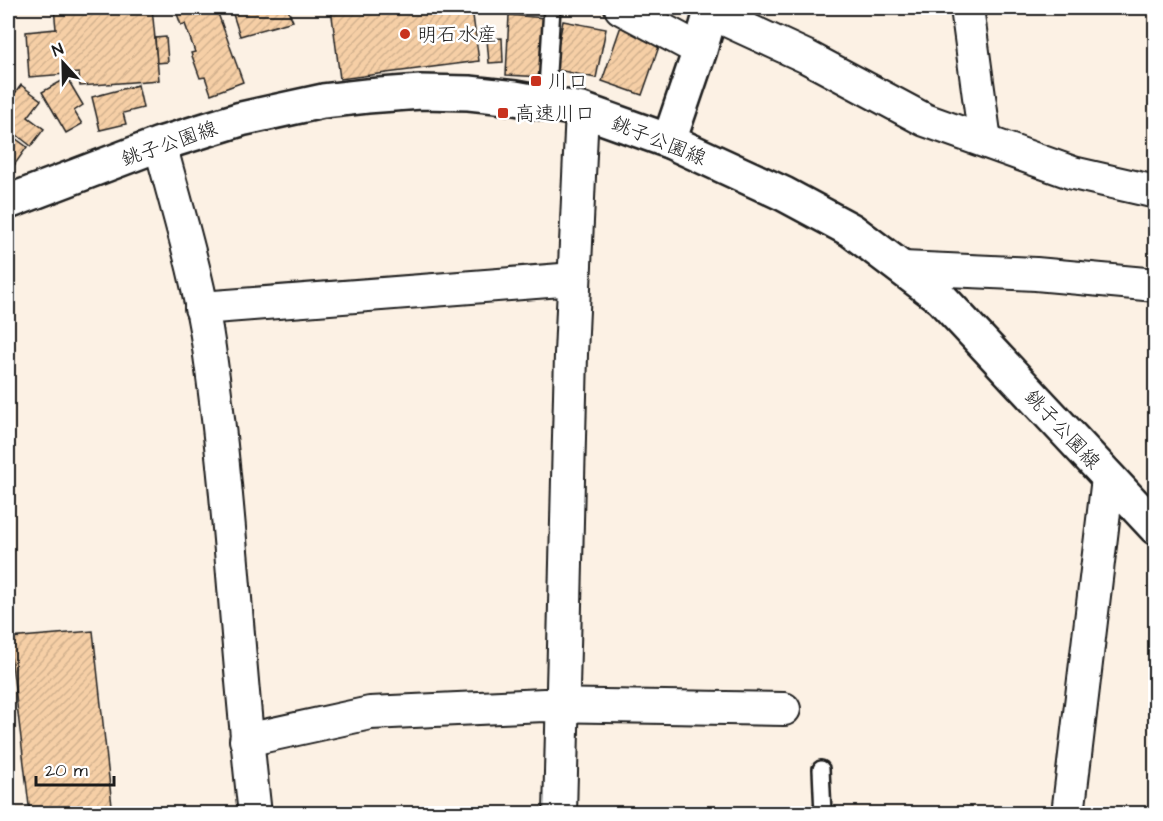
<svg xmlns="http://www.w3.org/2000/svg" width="1163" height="821" viewBox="0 0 1163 821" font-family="'Architects Daughter','Klee One',sans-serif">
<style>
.building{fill:url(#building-hatch);stroke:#1c1c1c;stroke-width:1.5}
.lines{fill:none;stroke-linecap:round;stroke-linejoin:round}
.service-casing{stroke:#1c1c1c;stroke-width:20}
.minor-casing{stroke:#1c1c1c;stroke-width:36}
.tertiary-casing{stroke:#1c1c1c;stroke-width:38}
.secondary-casing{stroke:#1c1c1c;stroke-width:38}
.service{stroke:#fff;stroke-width:15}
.minor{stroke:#fff;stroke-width:32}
.tertiary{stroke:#fff;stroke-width:33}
.secondary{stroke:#fff;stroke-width:33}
.poi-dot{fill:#c8321e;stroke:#fff;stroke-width:2}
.labels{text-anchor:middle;stroke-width:5;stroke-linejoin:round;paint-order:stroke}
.poi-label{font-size:20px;fill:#1c1c1c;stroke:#fff;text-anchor:start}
.street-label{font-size:20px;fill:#1c1c1c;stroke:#fff}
</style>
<defs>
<pattern id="building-hatch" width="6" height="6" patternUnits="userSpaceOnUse" patternTransform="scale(1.5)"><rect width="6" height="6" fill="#f6cfa6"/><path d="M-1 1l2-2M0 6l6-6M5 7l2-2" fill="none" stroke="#d2b18e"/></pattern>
</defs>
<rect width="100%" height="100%" fill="#fcf1e4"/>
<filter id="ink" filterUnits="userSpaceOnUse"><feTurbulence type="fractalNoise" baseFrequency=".0167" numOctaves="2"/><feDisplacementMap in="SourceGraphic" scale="12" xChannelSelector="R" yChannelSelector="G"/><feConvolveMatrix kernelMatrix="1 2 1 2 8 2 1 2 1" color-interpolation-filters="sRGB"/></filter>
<g filter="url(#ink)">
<!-- building -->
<g class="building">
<polygon points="54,8 152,8 159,80 80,86 79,73 29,77 26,32 56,29"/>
<polygon points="175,8 216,8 243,82 211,94 205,77 200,78 191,53 195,52 185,24 181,25"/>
<polygon points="231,8 287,8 293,21 240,36"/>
<polygon points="331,8 472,8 479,61 340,79"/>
<polygon points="509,15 547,18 543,77 506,75"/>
<polygon points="563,21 606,29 596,78 553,69"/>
<polygon points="622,23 662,38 642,95 602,81"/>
<polygon points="166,37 168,62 157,63 155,38"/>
<polygon points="502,38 503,62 489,63 487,39"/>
<polygon points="67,78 83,105 74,111 82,124 66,133 42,92"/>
<polygon points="21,85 41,100 28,117 44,129 31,146 8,128 13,122 8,119 8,103"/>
<polygon points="138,85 143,108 123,113 126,124 100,130 92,97"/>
<polygon points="8,133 27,147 8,174"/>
<polygon points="93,631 112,806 65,814 30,814 9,638"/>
</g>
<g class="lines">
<defs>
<g id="service">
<polyline points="546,104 552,8"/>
<polyline points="821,769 823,814"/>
</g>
<g id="minor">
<polyline points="621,8 700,50"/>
<polyline points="967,8 985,141"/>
<polyline points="711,13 807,57 925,120 1073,173 1156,192"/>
<path d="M160,144C178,212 199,279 209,348C231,502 237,658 255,814"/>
<polyline points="903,268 1036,274 1156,285"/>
<polyline points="201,308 574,279"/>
<polyline points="246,740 370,713 544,705 784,709"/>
<polyline points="560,814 571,354 582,110"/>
<polyline points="1068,814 1108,478"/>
</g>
<polyline id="tertiary" points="669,141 700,50 712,8"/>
<polyline id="secondary" points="8,202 160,144 241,119 323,101 367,96 421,92 469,93 515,98 582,110 669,141 784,194 851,230 941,298 1156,528"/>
</defs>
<!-- service casing -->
<use href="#service" class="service-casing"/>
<!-- minor casing -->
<use href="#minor" class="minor-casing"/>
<!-- tertiary casing -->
<use href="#tertiary" class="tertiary-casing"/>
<!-- secondary casing -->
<use href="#secondary" class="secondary-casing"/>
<!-- service -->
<use href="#service" class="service"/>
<!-- minor -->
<use href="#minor" class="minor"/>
<!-- tertiary -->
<use href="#tertiary" class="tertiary"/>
<!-- secondary -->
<use href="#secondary" class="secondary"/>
</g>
</g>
<!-- markers -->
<g class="poi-dot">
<circle cx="405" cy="34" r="6"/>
<rect x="530" y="75" width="12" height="12" rx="3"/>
<rect x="497" y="107" width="12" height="12" rx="3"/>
</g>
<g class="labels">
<!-- poi labels -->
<g class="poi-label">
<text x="417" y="41">明石水産</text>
<text x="548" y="88">川口</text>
<text x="515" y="120">高速川口</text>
</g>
<!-- street labels -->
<g class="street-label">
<text transform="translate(659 140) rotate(22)" y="7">銚子公園線</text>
<text transform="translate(169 143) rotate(-19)" y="7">銚子公園線</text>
<text transform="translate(1063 429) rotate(47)" y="7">銚子公園線</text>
</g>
</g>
<!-- margin -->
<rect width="1163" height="821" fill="none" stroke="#fff" stroke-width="30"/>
<rect x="15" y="15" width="1133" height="791" fill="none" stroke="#1c1c1c" stroke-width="2" filter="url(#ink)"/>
<!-- north arrow -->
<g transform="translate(63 63) rotate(338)" stroke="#ffffff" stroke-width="4.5" paint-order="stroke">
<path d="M0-4.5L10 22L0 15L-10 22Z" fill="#1c1c1c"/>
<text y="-9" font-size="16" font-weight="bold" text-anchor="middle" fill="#1c1c1c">N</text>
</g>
<!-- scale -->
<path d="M36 776v9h78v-9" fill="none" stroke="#1c1c1c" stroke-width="3"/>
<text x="45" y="776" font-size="18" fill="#1c1c1c" stroke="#ffffff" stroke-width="4.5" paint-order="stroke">20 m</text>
</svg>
